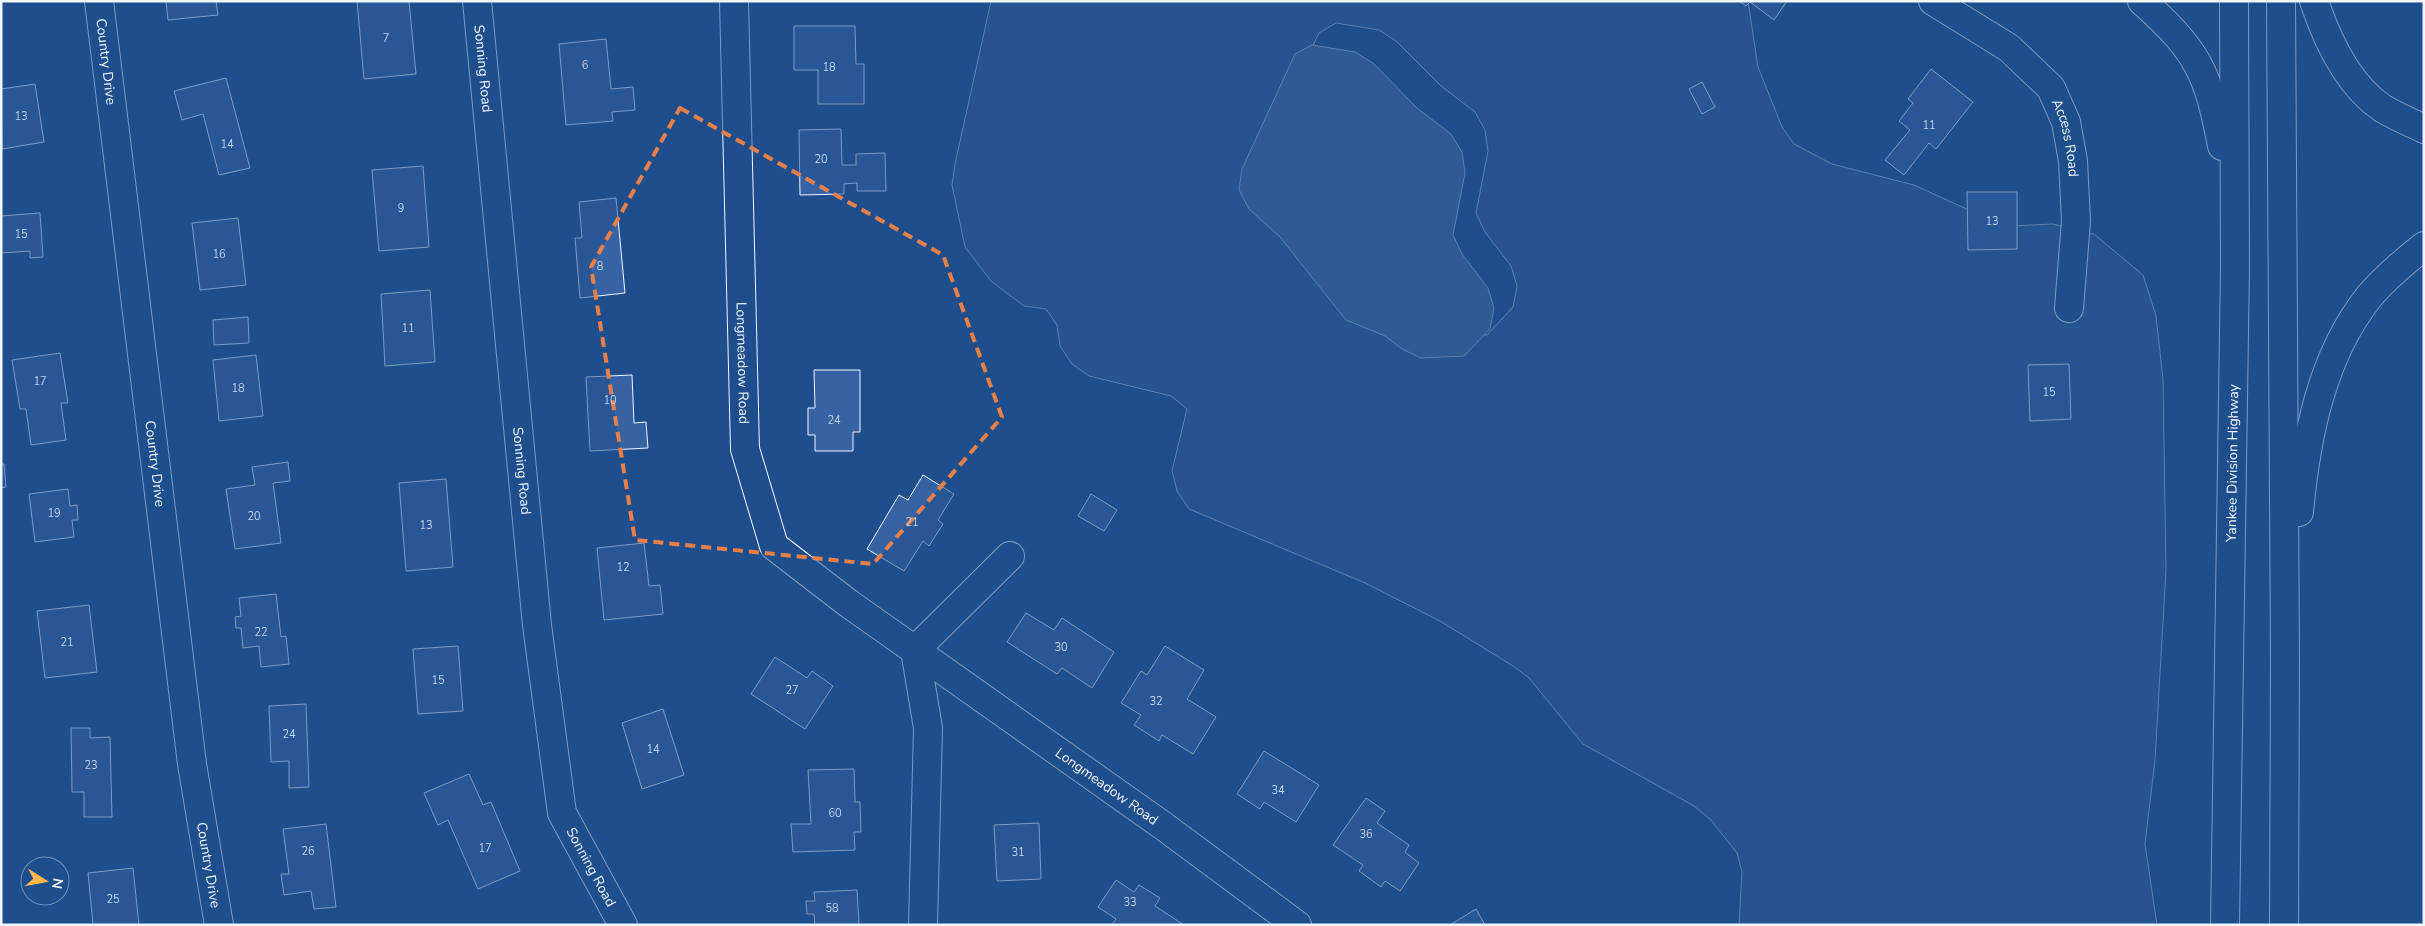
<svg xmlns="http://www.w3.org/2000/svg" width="2425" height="926" viewBox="0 0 2425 926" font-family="'Nunito Sans',sans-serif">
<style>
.built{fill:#305b95;stroke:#a8bbd7;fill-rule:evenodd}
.water{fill:#446ba0;stroke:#a8bbd7}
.building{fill:#3563a3;stroke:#f2f6ff}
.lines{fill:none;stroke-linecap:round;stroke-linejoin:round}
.minor-casing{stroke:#f2f6ff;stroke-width:30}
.motorway-casing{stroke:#f2f6ff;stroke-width:30}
.minor{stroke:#1f4e8c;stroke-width:28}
.motorway{stroke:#1f4e8c;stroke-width:28}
.marked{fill:none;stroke:#ea8049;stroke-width:4;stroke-dasharray:10 6;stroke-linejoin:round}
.labels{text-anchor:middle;stroke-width:4;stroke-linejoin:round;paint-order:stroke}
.number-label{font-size:11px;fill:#c3d1e8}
.street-label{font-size:14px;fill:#f2f6ff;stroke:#1f4e8c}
</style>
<rect width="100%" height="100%" fill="#1f4e8c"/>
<!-- built -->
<path class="built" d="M991,1H1748L1758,67L1782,127L1794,144L1832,164L1914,185L1991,220L2011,226L2053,224L2094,234L2143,275L2156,316L2163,379L2166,570L2155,760L2145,844L2157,925H1739L1742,872L1737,853L1710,819L1694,806L1583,744L1529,678L1513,666L1440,621L1365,583L1189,509L1177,491L1172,471L1187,409L1171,396L1089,376L1072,364L1060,346L1057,325L1046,309L1024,306L991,281L965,247L952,185L955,164ZM1336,23L1379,30L1396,41L1441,86L1475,112L1485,130L1488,151L1476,213L1485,232L1511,266L1517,286L1513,307L1487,335L1444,337L1265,147L1319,33Z"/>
<!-- water -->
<polygon class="water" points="1312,45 1355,52 1373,63 1417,108 1451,134 1462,152 1465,173 1453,235 1462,254 1488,288 1494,308 1490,329 1464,356 1421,358 1402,349 1385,336 1346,320 1280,237 1249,209 1239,190 1242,169 1295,54"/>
<!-- building -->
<g class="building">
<polygon points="166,1 216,1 218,15 168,20"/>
<polygon points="357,1 409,1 416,74 364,79"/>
<polygon points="1739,1 1787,1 1774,20 1750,2 1746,6"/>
<polygon points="794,26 855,26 856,64 864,64 864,104 818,104 818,70 794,70"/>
<polygon points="606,39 611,89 633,87 635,110 612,112 613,121 566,125 559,44"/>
<polygon points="1931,69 1973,102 1936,149 1929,143 1904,175 1885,160 1910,130 1899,121 1913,103 1908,99"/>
<polygon points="226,78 250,168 219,175 203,114 182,120 174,91"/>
<polygon points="1702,82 1715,107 1702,114 1689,89"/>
<polygon points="35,84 44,142 2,149 1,89"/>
<polygon points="841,129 842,165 856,165 856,154 885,153 886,191 857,191 857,183 844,184 844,194 800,195 799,130"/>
<polygon points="423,166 429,247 379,251 372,170"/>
<polygon points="1967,192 2017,192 2017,249 1968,250"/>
<polygon points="616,198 625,293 580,298 575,238 582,238 579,202"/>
<polygon points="40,213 43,257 30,258 30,251 1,253 1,216"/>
<polygon points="238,218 246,285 200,290 192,223"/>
<polygon points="430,290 435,362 385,366 381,294"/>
<polygon points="248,317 249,343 214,345 213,320"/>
<polygon points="60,353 68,403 61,403 66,440 31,445 26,409 20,409 12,360"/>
<polygon points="256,355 263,416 219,421 213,360"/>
<polygon points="2069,364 2071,419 2030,421 2028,365"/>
<polygon points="814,370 860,370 860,432 853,432 853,451 815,451 815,435 808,435 808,408 815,408"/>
<polygon points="632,375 634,423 646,422 648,448 590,451 586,377"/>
<polygon points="288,462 290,481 273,483 281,543 235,549 226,489 255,485 252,467"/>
<polygon points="1,464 4,464 6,487 1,488"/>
<polygon points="923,475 954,494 938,520 943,524 929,546 923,541 904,571 867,549 899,495 908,500"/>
<polygon points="446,479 453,567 406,571 399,483"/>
<polygon points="68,489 70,506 77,505 78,520 72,520 74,537 35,542 29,494"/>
<polygon points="1091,494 1117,510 1104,531 1078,516"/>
<polygon points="644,543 649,586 660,585 663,614 604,620 597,548"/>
<polygon points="276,594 281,637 286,636 289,664 261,667 259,646 243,648 241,628 236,628 235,617 241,616 239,598"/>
<polygon points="89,605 97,672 45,678 37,611"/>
<polygon points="1026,613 1054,630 1062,618 1114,652 1092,688 1062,668 1057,674 1007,642"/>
<polygon points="458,646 463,711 418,714 413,649"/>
<polygon points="1165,646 1204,670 1187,699 1216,717 1193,754 1162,735 1159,741 1134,725 1141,715 1121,703 1141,671 1147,675"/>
<polygon points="775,657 807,678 812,671 833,686 805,729 751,694"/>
<polygon points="306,704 309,787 289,788 289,761 271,762 269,706"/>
<polygon points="663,709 684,775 642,789 622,723"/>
<polygon points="71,728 90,728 90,738 110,737 112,817 84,817 84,792 72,792"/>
<polygon points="1264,751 1319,785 1296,822 1264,802 1260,809 1237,794"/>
<polygon points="854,769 855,802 860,802 861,832 854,832 855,850 793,852 791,824 811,824 808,770"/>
<polygon points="469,774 483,805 491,802 520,871 478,889 448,820 438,825 424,793"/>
<polygon points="1366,798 1385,811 1377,823 1409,845 1405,852 1419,863 1400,891 1385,881 1381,887 1359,871 1363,865 1333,845"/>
<polygon points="1039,823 1041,879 997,881 994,825"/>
<polygon points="326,824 336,907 314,909 311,891 284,895 281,874 289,874 283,829"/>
<polygon points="133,868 139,925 93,925 88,873"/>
<polygon points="1116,880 1134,892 1139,885 1160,898 1155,906 1184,925 1112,925 1116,919 1098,907"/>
<polygon points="857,890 859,925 815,925 814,914 807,914 806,901 815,901 814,892"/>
<polygon points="1476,909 1485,925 1450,925"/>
</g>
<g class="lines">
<defs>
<g id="minor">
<path id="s1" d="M99,1L192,764L219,925"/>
<path id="s2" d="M477,1L537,625L562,813L623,925"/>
<path id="s3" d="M734,1L745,449L774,546L848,603L1162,825L1297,925"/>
<path id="s4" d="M1933,1L2009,48L2051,88L2066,122L2073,161L2076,221L2069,308"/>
<polyline points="915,650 928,728 923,925"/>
<polyline points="915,650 1010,556"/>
</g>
<g id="motorway">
<path d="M2142,1C2198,51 2208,72 2222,146"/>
<polyline points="2281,1 2285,658 2284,925"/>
<path d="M2314,1C2327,40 2347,84 2382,108C2395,116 2410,122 2424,129"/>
<path d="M2299,512C2306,438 2321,358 2368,298C2384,278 2405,261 2424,246"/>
<path id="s5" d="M2225,925L2235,267L2234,1"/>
</g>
</defs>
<!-- minor casing -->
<use href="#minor" class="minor-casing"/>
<!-- motorway casing -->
<use href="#motorway" class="motorway-casing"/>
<!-- minor -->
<use href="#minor" class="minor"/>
<!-- motorway -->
<use href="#motorway" class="motorway"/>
</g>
<!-- marked area -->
<path d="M0 0H2425V926H0ZM680,108L943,255L1002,417L873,564L635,540L591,267Z" fill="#1f4e8c" fill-opacity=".55" fill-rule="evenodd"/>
<path class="marked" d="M680,108L943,255L1002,417L873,564L635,540L591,267Z"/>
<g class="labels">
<!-- number labels -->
<g class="number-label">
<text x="386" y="42">7</text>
<text x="585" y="69">6</text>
<text x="829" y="71">18</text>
<text x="21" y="120">13</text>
<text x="1929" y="129">11</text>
<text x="227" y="148">14</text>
<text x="821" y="163">20</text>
<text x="401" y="212">9</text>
<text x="1992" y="225">13</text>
<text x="21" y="238">15</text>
<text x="219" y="258">16</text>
<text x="600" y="270">8</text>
<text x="408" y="332">11</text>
<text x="40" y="385">17</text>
<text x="238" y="392">18</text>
<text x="2049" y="396">15</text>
<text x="610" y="404">10</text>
<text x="834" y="424">24</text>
<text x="54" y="517">19</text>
<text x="254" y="520">20</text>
<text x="912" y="526">21</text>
<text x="426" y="529">13</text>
<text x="623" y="571">12</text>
<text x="261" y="636">22</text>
<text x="67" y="646">21</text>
<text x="1061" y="651">30</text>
<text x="438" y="684">15</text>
<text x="792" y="694">27</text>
<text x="1156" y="705">32</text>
<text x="289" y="738">24</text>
<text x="653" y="753">14</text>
<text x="91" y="769">23</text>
<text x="1278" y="794">34</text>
<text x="835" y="817">60</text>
<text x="1366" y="838">36</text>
<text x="485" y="852">17</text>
<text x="308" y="855">26</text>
<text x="1018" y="856">31</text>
<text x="113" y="903">25</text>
<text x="1130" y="906">33</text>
<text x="832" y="912">58</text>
</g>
<!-- street labels -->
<g class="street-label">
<text dy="5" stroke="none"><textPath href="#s1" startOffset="61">Country Drive</textPath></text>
<text dy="5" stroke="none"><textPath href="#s2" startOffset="68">Sonning Road</textPath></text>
<text dy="5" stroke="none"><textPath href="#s4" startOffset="200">Access Road</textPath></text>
<text dy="5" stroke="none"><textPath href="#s3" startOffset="362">Longmeadow Road</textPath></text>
<text dy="5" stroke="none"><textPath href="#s5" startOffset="462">Yankee Division Highway</textPath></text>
<text dy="5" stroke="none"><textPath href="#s1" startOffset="466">Country Drive</textPath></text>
<text dy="5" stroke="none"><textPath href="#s2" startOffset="472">Sonning Road</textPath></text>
<text dy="5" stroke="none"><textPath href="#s3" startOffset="960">Longmeadow Road</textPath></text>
<text dy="5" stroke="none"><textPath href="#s1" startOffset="871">Country Drive</textPath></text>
<text dy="5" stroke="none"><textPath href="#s2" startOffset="878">Sonning Road</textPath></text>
</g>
</g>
<!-- border -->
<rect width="2425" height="926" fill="none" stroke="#f2f6ff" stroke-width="5"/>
<!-- north arrow -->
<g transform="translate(45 881) rotate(101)"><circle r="24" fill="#1f4e8c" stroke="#7391ba"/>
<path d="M0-4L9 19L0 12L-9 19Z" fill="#ffb74d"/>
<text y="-8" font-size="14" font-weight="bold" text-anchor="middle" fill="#f2f6ff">N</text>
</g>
</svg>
